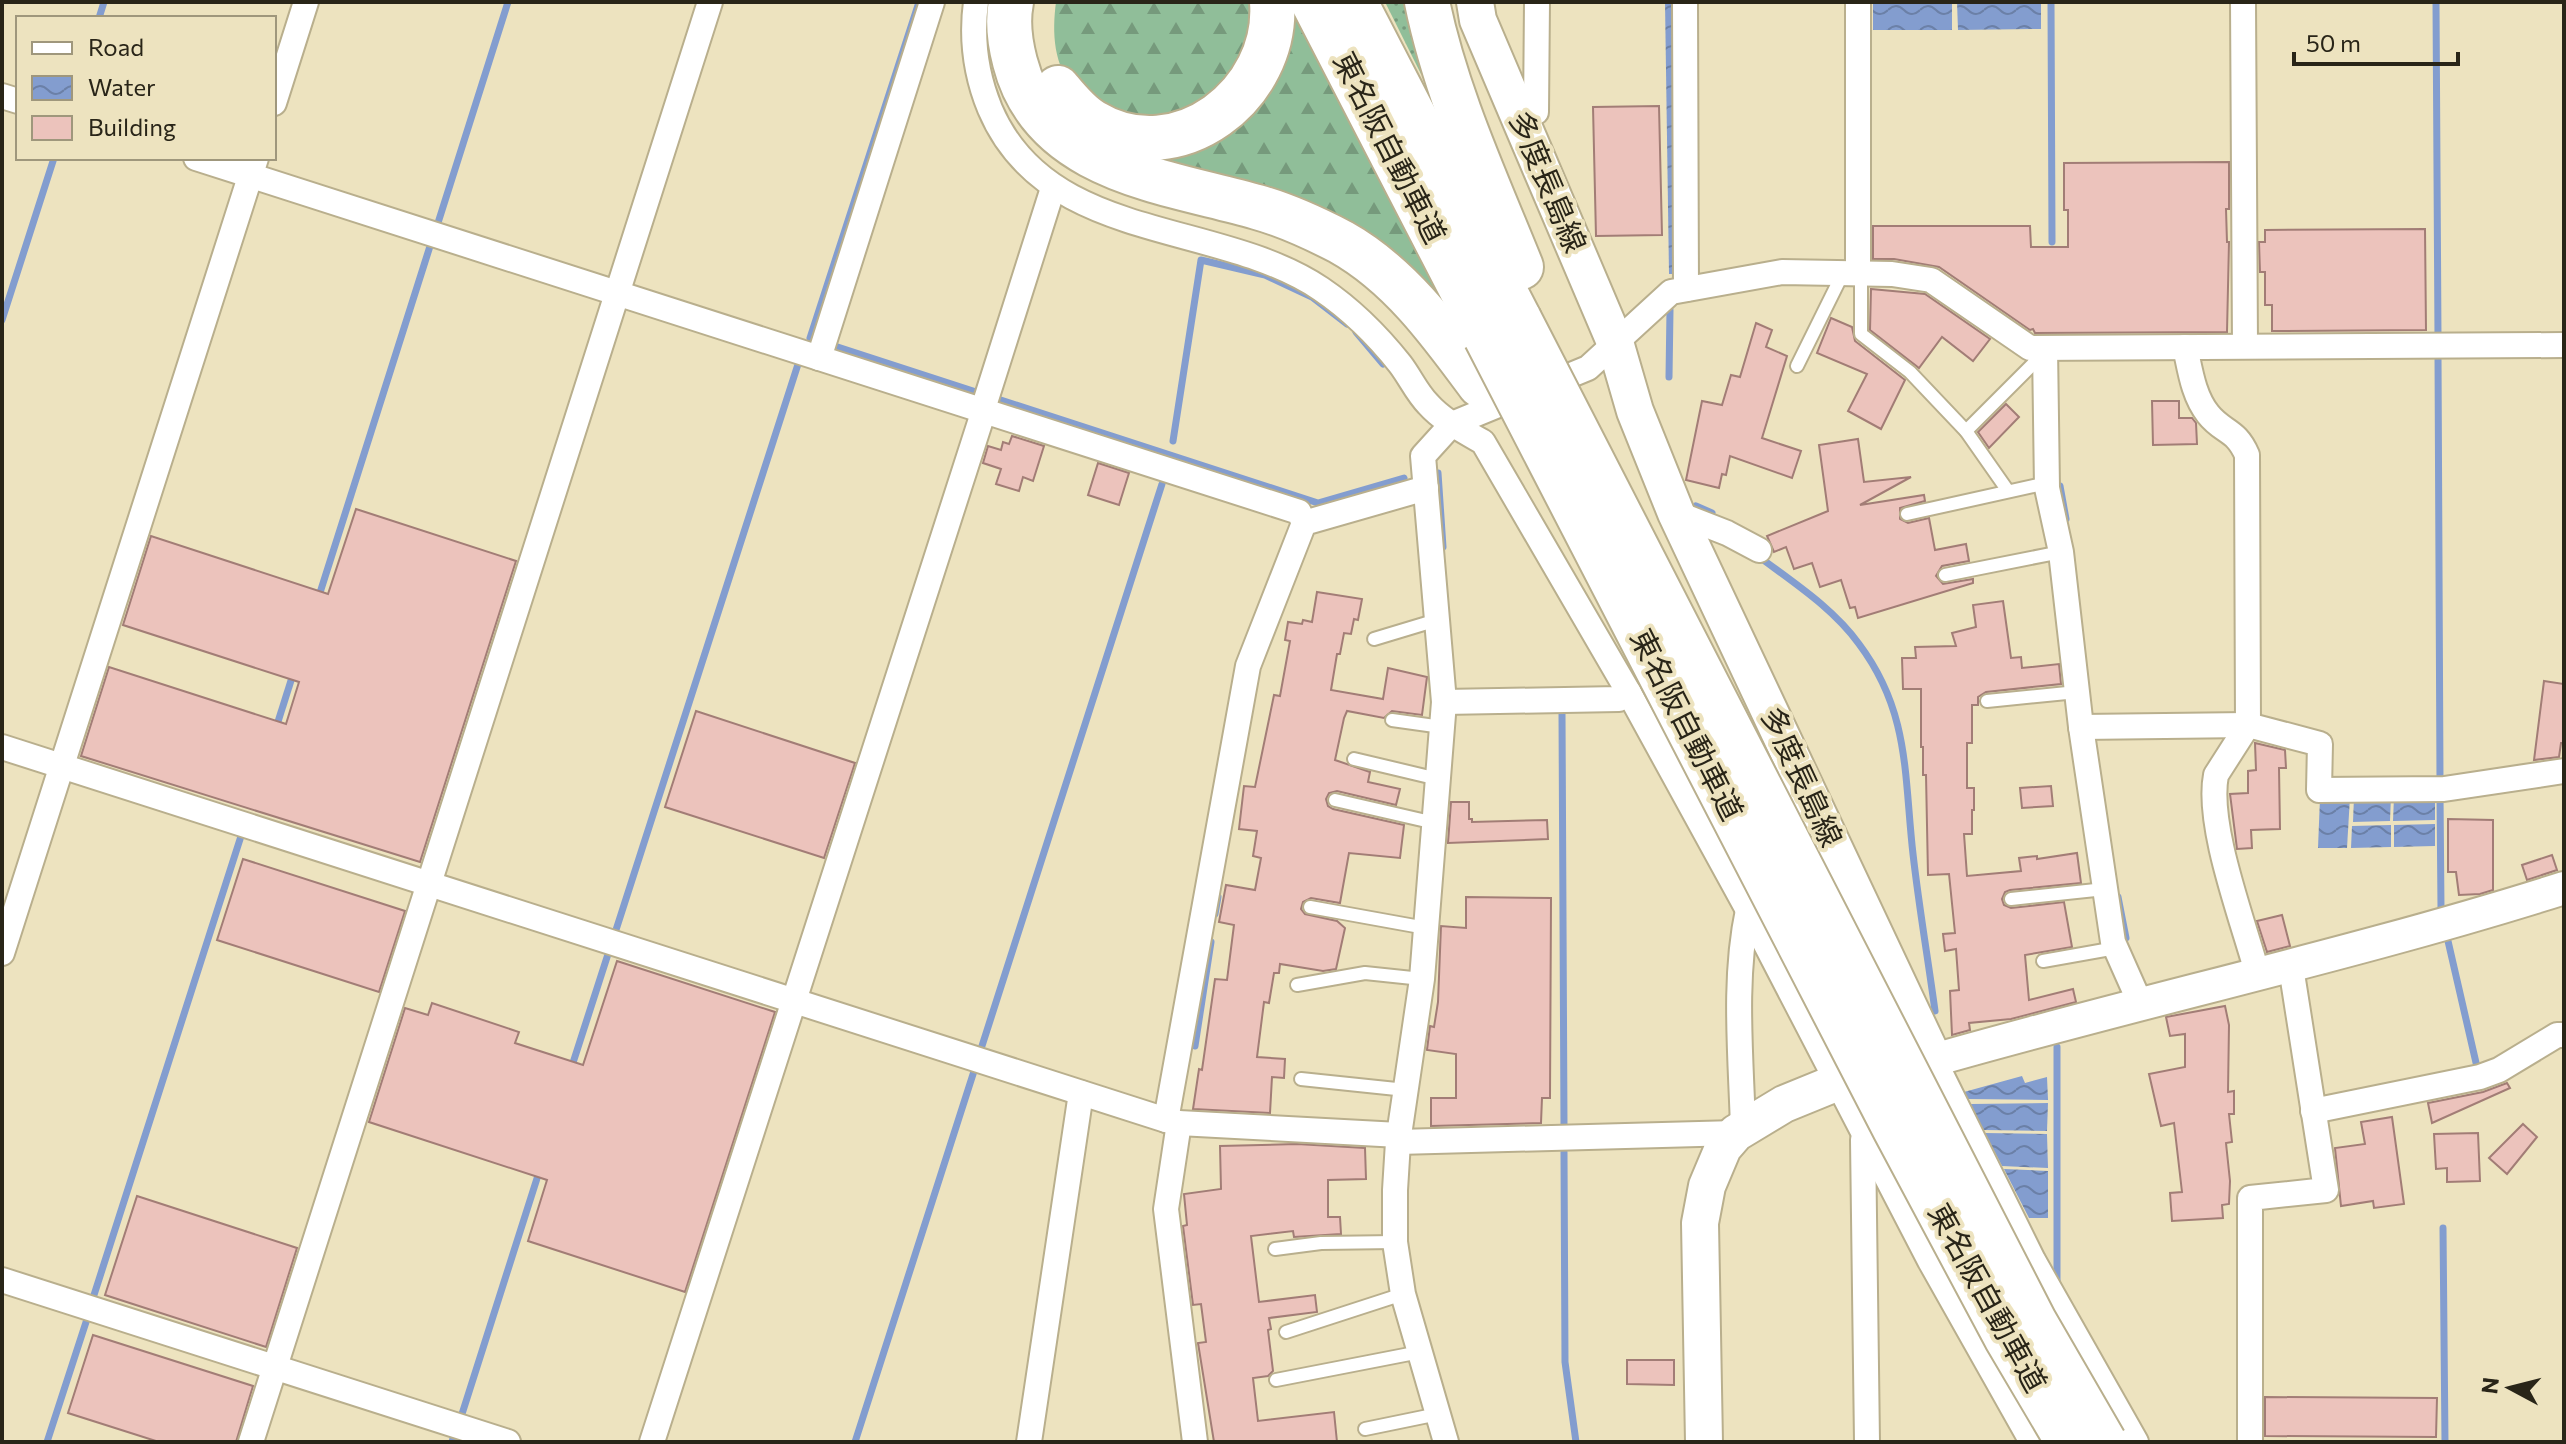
<svg xmlns="http://www.w3.org/2000/svg" width="2566" height="1444" viewBox="0 0 2566 1444" font-family="Commissioner,'Noto Sans JP',sans-serif">
<style>
.grass{fill:url(#grass-dots)}
.forest{fill:url(#forest-firs)}
.water{fill:url(#water-waves)}
.lines{fill:none;stroke-linecap:round;stroke-linejoin:round}
.stream{stroke:#839dcf;stroke-width:7}
.building{fill:#ecc3bc;stroke:#a27d76;stroke-width:2}
.service-casing{stroke:#b9af8d;stroke-width:16}
.minor-casing{stroke:#b9af8d;stroke-width:28}
.tertiary-casing{stroke:#b9af8d;stroke-width:36}
.secondary-casing{stroke:#b9af8d;stroke-width:40}
.motorway-casing{stroke:#b9af8d;stroke-width:48}
.service{stroke:#fff;stroke-width:12}
.minor{stroke:#fff;stroke-width:24}
.tertiary{stroke:#fff;stroke-width:32}
.secondary{stroke:#fff;stroke-width:36}
.motorway{stroke:#fff;stroke-width:44}
.motorway-bridge-casing{stroke:#b9af8d;stroke-width:48;stroke-linecap:butt}
.motorway-bridge{stroke:#fff;stroke-width:44}
.labels{text-anchor:middle;stroke-width:8;stroke-linejoin:round;paint-order:stroke}
.street-label{font-size:30px;fill:#292518;stroke:#ede3bf}
</style>
<defs>
<pattern id="grass-dots" width="8" height="8" patternUnits="userSpaceOnUse" patternTransform="scale(2)"><rect width="8" height="8" fill="#90be99"/><path d="M2 2h.1M6 6h.1" fill="none" stroke="#769a7c" stroke-width="1.8" stroke-linecap="round"/></pattern>
<pattern id="forest-firs" width="22" height="20" patternUnits="userSpaceOnUse" patternTransform="scale(2)"><rect width="22" height="20" fill="#90be99"/><path d="M5 1l3.5 6h-7zM16 11l3.5 6h-7z" fill="#769a7c"/></pattern>
<pattern id="water-waves" width="16" height="10" patternUnits="userSpaceOnUse" patternTransform="scale(2)"><rect width="16" height="10" fill="#839dcf"/><path d="M0 5q4-4 8 0t8 0" fill="none" stroke="#6b80a7"/></pattern>
</defs>
<rect width="100%" height="100%" fill="#ede3bf"/>
<!-- grass -->
<polygon class="grass" points="1385,2 1414,2 1431,74 1421,74"/>
<!-- forest -->
<g class="forest">
<path d="M1056,2H1257L1250,61L1210,109L1123,122C1109,112 1088,103 1076,90C1053,67 1052,32 1056,2Z"/>
<polygon points="1291,2 1441,296 1430,298 1133,162 1173,150"/>
</g>
<!-- water -->
<g class="water">
<polygon points="1665,2 1677,2 1680,274 1669,274"/>
<rect x="1873" y="2" width="79" height="28"/>
<polygon points="1957,2 2041,2 2041,29 1958,30"/>
<polygon points="2391,796 2390,821 2353,822 2354,797"/>
<polygon points="2435,796 2435,820 2393,821 2394,797"/>
<polygon points="2350,797 2347,848 2318,848 2320,798"/>
<polygon points="2435,824 2435,846 2394,847 2394,825"/>
<polygon points="2391,825 2391,847 2351,848 2352,826"/>
<polygon points="2022,1076 2025,1083 2047,1077 2048,1100 1968,1099 1964,1092"/>
<polygon points="2048,1103 2047,1131 1983,1130 1970,1104"/>
<polygon points="1985,1133 2047,1134 2048,1168 2002,1166"/>
<polygon points="2004,1169 2048,1171 2048,1218 2029,1218"/>
</g>
<g class="lines">
<!-- stream -->
<g class="stream">
<polyline points="919,2 810,338 1318,503 1404,478"/>
<polyline points="2051,2 2052,242"/>
<polyline points="2436,2 2438,338"/>
<polyline points="99,18 104,2"/>
<polyline points="437,226 508,2"/>
<polyline points="2,320 54,158"/>
<polyline points="1356,332 1383,364"/>
<polyline points="2438,355 2440,781"/>
<polyline points="1669,377 1670,310"/>
<polyline points="1173,441 1201,260 1265,275 1312,297 1347,324"/>
<polyline points="1438,473 1443,547"/>
<polyline points="2060,486 2066,519"/>
<polyline points="1696,506 1712,513"/>
<path d="M1758,556C1794,583 1833,608 1859,644C1910,712 1904,775 1913,854C1919,907 1928,959 1935,1011"/>
<polyline points="318,599 431,243"/>
<polyline points="1562,713 1564,1124"/>
<polyline points="276,728 294,671"/>
<polyline points="2440,795 2441,908"/>
<polyline points="2118,897 2126,938"/>
<polyline points="1215,914 1218,897"/>
<polyline points="615,933 800,358"/>
<polyline points="2448,941 2477,1067"/>
<polyline points="1195,1046 1211,942"/>
<polyline points="981,1049 1162,484"/>
<polyline points="571,1069 609,951"/>
<polyline points="1564,1152 1565,1362 1576,1442"/>
<polyline points="2443,1228 2445,1442"/>
<polyline points="2057,1281 2057,1047"/>
<polyline points="94,1295 242,833"/>
<polyline points="462,1414 540,1169"/>
<polyline points="47,1442 88,1316"/>
<polyline points="452,1442 453,1438"/>
<polyline points="855,1442 975,1068"/>
</g>
</g>
<!-- building -->
<g class="building">
<polygon points="1659,106 1662,235 1596,236 1593,107"/>
<polygon points="2229,162 2229,209 2226,209 2227,242 2229,242 2227,332 2035,333 2033,329 2030,330 1939,267 1894,259 1873,259 1873,226 2030,226 2031,247 2068,247 2068,210 2064,210 2064,163"/>
<polygon points="2425,229 2426,330 2272,331 2272,305 2265,305 2265,272 2260,272 2259,242 2265,242 2265,230"/>
<polygon points="1871,289 1925,294 1990,339 1973,361 1942,337 1919,368 1870,330"/>
<polygon points="1831,318 1852,327 1855,341 1905,380 1881,429 1848,411 1867,374 1817,353"/>
<polygon points="1756,323 1772,330 1766,347 1787,356 1762,438 1801,451 1792,478 1730,456 1726,475 1722,474 1719,488 1686,480 1702,401 1722,405 1731,375 1740,377"/>
<polygon points="2152,401 2179,401 2179,418 2192,418 2196,423 2197,444 2153,445"/>
<polygon points="2006,404 2019,417 1989,448 1978,432"/>
<polygon points="1012,436 1044,446 1033,481 1023,477 1019,491 996,484 1001,469 983,463 988,446 1001,450 1003,442 1009,444"/>
<polygon points="1858,439 1864,482 1911,477 1860,505 1924,495 1925,501 1900,508 1900,519 1908,523 1929,518 1935,550 1966,544 1969,561 1942,566 1936,576 1943,584 1973,579 1973,583 1858,618 1855,607 1850,608 1841,580 1820,587 1812,563 1794,569 1786,547 1774,552 1767,536 1828,511 1819,445"/>
<polygon points="1098,463 1129,473 1119,505 1088,495"/>
<polygon points="356,509 516,561 420,862 81,756 109,667 286,724 299,682 123,625 151,536 328,594"/>
<polygon points="1317,592 1362,599 1358,620 1354,619 1351,634 1344,633 1340,654 1337,654 1331,690 1383,699 1388,668 1427,677 1422,715 1392,711 1384,718 1347,711 1344,718 1335,760 1370,772 1368,782 1400,789 1396,805 1337,791 1329,793 1326,799 1328,806 1333,809 1404,825 1400,858 1349,853 1340,903 1311,898 1303,902 1301,909 1305,914 1337,921 1345,928 1336,969 1323,971 1280,964 1279,973 1274,973 1269,1003 1264,1002 1257,1057 1285,1059 1284,1078 1272,1077 1270,1113 1193,1109 1199,1069 1202,1070 1215,979 1227,980 1234,925 1219,922 1226,885 1255,890 1261,858 1253,856 1257,831 1239,829 1244,786 1255,787 1274,695 1280,696 1290,641 1285,640 1288,622 1302,624 1303,620 1312,622"/>
<polygon points="2003,601 2011,658 2021,657 2022,668 2059,664 2061,684 1986,692 1978,697 1978,705 1972,705 1972,743 1967,743 1967,788 1974,788 1974,810 1972,810 1972,834 1964,834 1967,876 2021,871 2019,858 2037,856 2037,859 2077,853 2081,883 2010,890 2005,892 2002,899 2004,905 2011,908 2064,902 2072,947 2025,955 2029,1000 2073,989 2076,1002 2011,1019 1969,1023 1970,1030 1952,1035 1950,991 1959,990 1956,949 1945,951 1943,934 1955,933 1949,874 1928,875 1926,775 1923,775 1923,747 1921,747 1921,689 1903,689 1902,658 1916,658 1915,647 1956,646 1952,633 1976,627 1973,605"/>
<polygon points="2544,681 2564,684 2564,743 2561,743 2559,757 2534,760"/>
<polygon points="696,711 855,763 824,858 665,807"/>
<polygon points="2255,743 2285,750 2286,768 2279,768 2280,829 2251,830 2252,848 2237,849 2230,794 2248,793 2248,771 2256,770"/>
<polygon points="2051,786 2053,806 2022,808 2020,788"/>
<polygon points="1451,802 1469,802 1469,819 1472,819 1472,822 1547,820 1548,839 1448,843"/>
<polygon points="2448,819 2493,820 2493,890 2480,894 2459,895 2456,872 2448,872"/>
<polygon points="2552,855 2557,870 2527,880 2522,865"/>
<polygon points="243,859 405,911 379,992 217,940"/>
<polygon points="1466,897 1551,898 1550,1098 1542,1098 1541,1123 1431,1126 1431,1098 1456,1098 1456,1054 1427,1050 1430,1026 1434,1027 1438,1002 1441,926 1466,928"/>
<polygon points="2282,915 2290,946 2267,952 2257,921"/>
<polygon points="617,961 775,1012 685,1292 528,1241 547,1180 369,1122 405,1008 428,1015 432,1003 519,1032 515,1043 583,1065"/>
<polygon points="2225,1006 2229,1025 2228,1092 2234,1091 2234,1114 2229,1114 2232,1142 2226,1143 2230,1181 2229,1204 2222,1205 2223,1218 2172,1221 2170,1193 2182,1192 2174,1123 2161,1126 2149,1074 2185,1067 2185,1034 2170,1036 2166,1017"/>
<polygon points="2507,1083 2510,1088 2432,1123 2428,1103 2483,1092"/>
<polygon points="2392,1117 2404,1204 2374,1208 2373,1201 2341,1206 2335,1148 2365,1144 2361,1122"/>
<polygon points="2523,1124 2537,1137 2507,1174 2489,1158"/>
<polygon points="2478,1133 2480,1181 2447,1182 2447,1168 2436,1169 2434,1134"/>
<polygon points="1297,1144 1365,1148 1366,1179 1328,1180 1328,1217 1340,1217 1341,1234 1294,1237 1293,1231 1251,1236 1259,1302 1315,1295 1317,1312 1269,1318 1271,1329 1268,1330 1273,1371 1268,1376 1253,1378 1258,1421 1334,1412 1337,1442 1214,1442 1198,1343 1206,1342 1201,1304 1193,1305 1183,1226 1187,1225 1184,1194 1221,1189 1220,1146"/>
<polygon points="137,1196 297,1248 266,1347 105,1295"/>
<polygon points="93,1335 253,1386 236,1442 159,1442 68,1413"/>
<polygon points="1627,1360 1674,1360 1674,1385 1627,1384"/>
<polygon points="2265,1397 2437,1398 2436,1437 2265,1436"/>
</g>
<g class="lines">
<defs>
<g id="service">
<polyline points="1861,273 1861,334 1910,372 1966,431 2008,491"/>
<polyline points="1797,366 1843,273"/>
<polyline points="1966,431 2032,365 2041,353"/>
<polyline points="1907,514 2047,483"/>
<polyline points="1945,575 2061,552"/>
<polyline points="1374,639 1437,620"/>
<polyline points="1987,701 2077,692"/>
<polyline points="1392,720 1442,727"/>
<polyline points="1354,759 1438,779"/>
<polyline points="1335,800 1435,823"/>
<polyline points="2011,899 2105,889"/>
<polyline points="1310,907 1426,928"/>
<polyline points="2043,961 2116,948"/>
<polyline points="1297,985 1365,973 1422,979"/>
<polyline points="1301,1079 1406,1090"/>
<polyline points="1275,1249 1321,1243 1395,1242"/>
<polyline points="1286,1332 1403,1294"/>
<polyline points="1276,1380 1420,1352"/>
<polyline points="1365,1429 1438,1414"/>
</g>
<g id="minor">
<path d="M976,2C971,39 976,75 990,109C1047,244 1217,219 1321,289C1352,310 1377,335 1400,364C1410,377 1417,393 1428,404C1443,421 1464,431 1483,442L1629,693L1748,910L1930,1261L2032,1442"/>
<polyline points="1685,2 1686,289"/>
<polyline points="2243,2 2245,346"/>
<polyline points="2,96 18,101"/>
<polyline points="274,103 306,2"/>
<polyline points="1521,120 1536,112 1537,2"/>
<polyline points="196,158 1299,512 1304,523"/>
<polyline points="1858,273 1858,2"/>
<path d="M2185,347C2190,369 2193,395 2208,414C2223,433 2236,429 2247,455L2248,725L2216,775C2206,826 2244,923 2258,976"/>
<polyline points="2045,348 2047,488 2061,552 2081,727 2113,942 2141,1005"/>
<polyline points="819,358 932,2"/>
<polyline points="983,409 1053,188"/>
<polyline points="1676,513 1727,533 1759,550"/>
<polyline points="1444,702 1619,699 1629,693"/>
<polyline points="2081,727 2248,725 2320,744 2319,790 2444,789 2564,771"/>
<polyline points="2,747 1166,1120 1179,1123 1399,1135"/>
<polyline points="2,953 256,158"/>
<polyline points="1934,1060 2033,1260 2136,1442"/>
<polyline points="2313,1111 2480,1077 2499,1070 2557,1035 2564,1035"/>
<polyline points="1166,1120 1248,666 1304,523 1426,488"/>
<polyline points="1179,1123 1166,1209 1195,1442"/>
<path d="M1743,1128C1741,1057 1733,980 1748,910"/>
<polyline points="1863,1140 1867,1442"/>
<polyline points="1398,1142 1736,1133"/>
<polyline points="2,1280 508,1442"/>
<polyline points="251,1442 710,2"/>
<polyline points="652,1442 984,410"/>
<polyline points="1029,1442 1081,1093"/>
<polyline points="1446,1442 1403,1294 1395,1242 1395,1190 1398,1142 1422,979 1444,702 1423,456 1452,424 1588,368 1671,292 1782,272 1892,274 1931,280 2030,348 2564,345"/>
<polyline points="2250,1442 2250,1198 2326,1190 2291,967"/>
</g>
<path id="tertiary" d="M1934,1060C2143,1000 2356,954 2564,888"/>
<polyline id="secondary" points="1475,2 1478,20 1615,342 1635,411 1676,513 1934,1060 1838,1082 1784,1104 1736,1133 1723,1148 1707,1186 1700,1223 1704,1442"/>
<g id="motorway">
<path d="M1011,2C1007,22 1010,43 1015,62C1043,171 1167,181 1257,207C1286,215 1314,228 1341,242C1400,275 1441,332 1480,385"/>
<polyline points="1313,2 1486,337"/>
<polyline points="1355,2 1519,319"/>
<path d="M1427,2C1446,94 1486,180 1521,267"/>
<path d="M1058,88C1068,100 1079,114 1093,122C1178,173 1279,94 1272,2"/>
</g>
</defs>
<!-- service casing -->
<use href="#service" class="service-casing"/>
<!-- minor casing -->
<use href="#minor" class="minor-casing"/>
<!-- tertiary casing -->
<use href="#tertiary" class="tertiary-casing"/>
<!-- secondary casing -->
<use href="#secondary" class="secondary-casing"/>
<!-- motorway casing -->
<use href="#motorway" class="motorway-casing"/>
<!-- service -->
<use href="#service" class="service"/>
<!-- minor -->
<use href="#minor" class="minor"/>
<!-- tertiary -->
<use href="#tertiary" class="tertiary"/>
<!-- secondary -->
<use href="#secondary" class="secondary"/>
<!-- motorway -->
<use href="#motorway" class="motorway"/>
<defs>
<g id="motorway-bridge">
<polyline points="1519,319 2034,1321 2104,1442"/>
<polyline points="1486,337 1895,1129 2006,1337 2068,1442"/>
</g>
</defs>
<!-- motorway-bridge casing -->
<use href="#motorway-bridge" class="motorway-bridge-casing"/>
<!-- motorway-bridge -->
<use href="#motorway-bridge" class="motorway-bridge"/>
</g>
<g class="labels">
<!-- street labels -->
<g class="street-label">
<text transform="translate(1389 148) rotate(63)" y="10">東名阪自動車道</text>
<text transform="translate(1547 182) rotate(67)" y="10">多度長島線</text>
<text transform="translate(1686 725) rotate(63)" y="10">東名阪自動車道</text>
<text transform="translate(1801 777) rotate(65)" y="10">多度長島線</text>
<text transform="translate(1987 1298) rotate(61)" y="10">東名阪自動車道</text>
</g>
</g>
<!-- border -->
<rect width="2566" height="1444" fill="none" stroke="#292518" stroke-width="8"/>
<!-- legend -->
<rect x="16" y="16" width="260" height="144" fill="#ede3bf" stroke="#9f977c" stroke-width="2"/>
<rect x="32" y="42" width="40" height="12" fill="#ffffff" stroke="#9f977c" stroke-width="2"/>
<text x="88" y="56" font-size="24" fill="#292518">Road</text>
<rect x="32" y="76" width="40" height="24" fill="url(#water-waves)" stroke="#9f977c" stroke-width="2"/>
<text x="88" y="96" font-size="24" fill="#292518">Water</text>
<rect x="32" y="116" width="40" height="24" fill="#ecc3bc" stroke="#9f977c" stroke-width="2"/>
<text x="88" y="136" font-size="24" fill="#292518">Building</text>
<!-- north arrow -->
<g transform="translate(2510 1388) rotate(277)" stroke="#ede3bf" stroke-width="6" paint-order="stroke">
<path d="M0-6L14 30L0 20L-14 30Z" fill="#292518"/>
<text y="-12" font-size="22" font-weight="bold" text-anchor="middle" fill="#292518">N</text>
</g>
<!-- scale -->
<path d="M2294 52v12h164v-12" fill="none" stroke="#292518" stroke-width="4"/>
<text x="2306" y="52" font-size="24" fill="#292518" stroke="#ede3bf" stroke-width="6" paint-order="stroke">50 m</text>
</svg>
